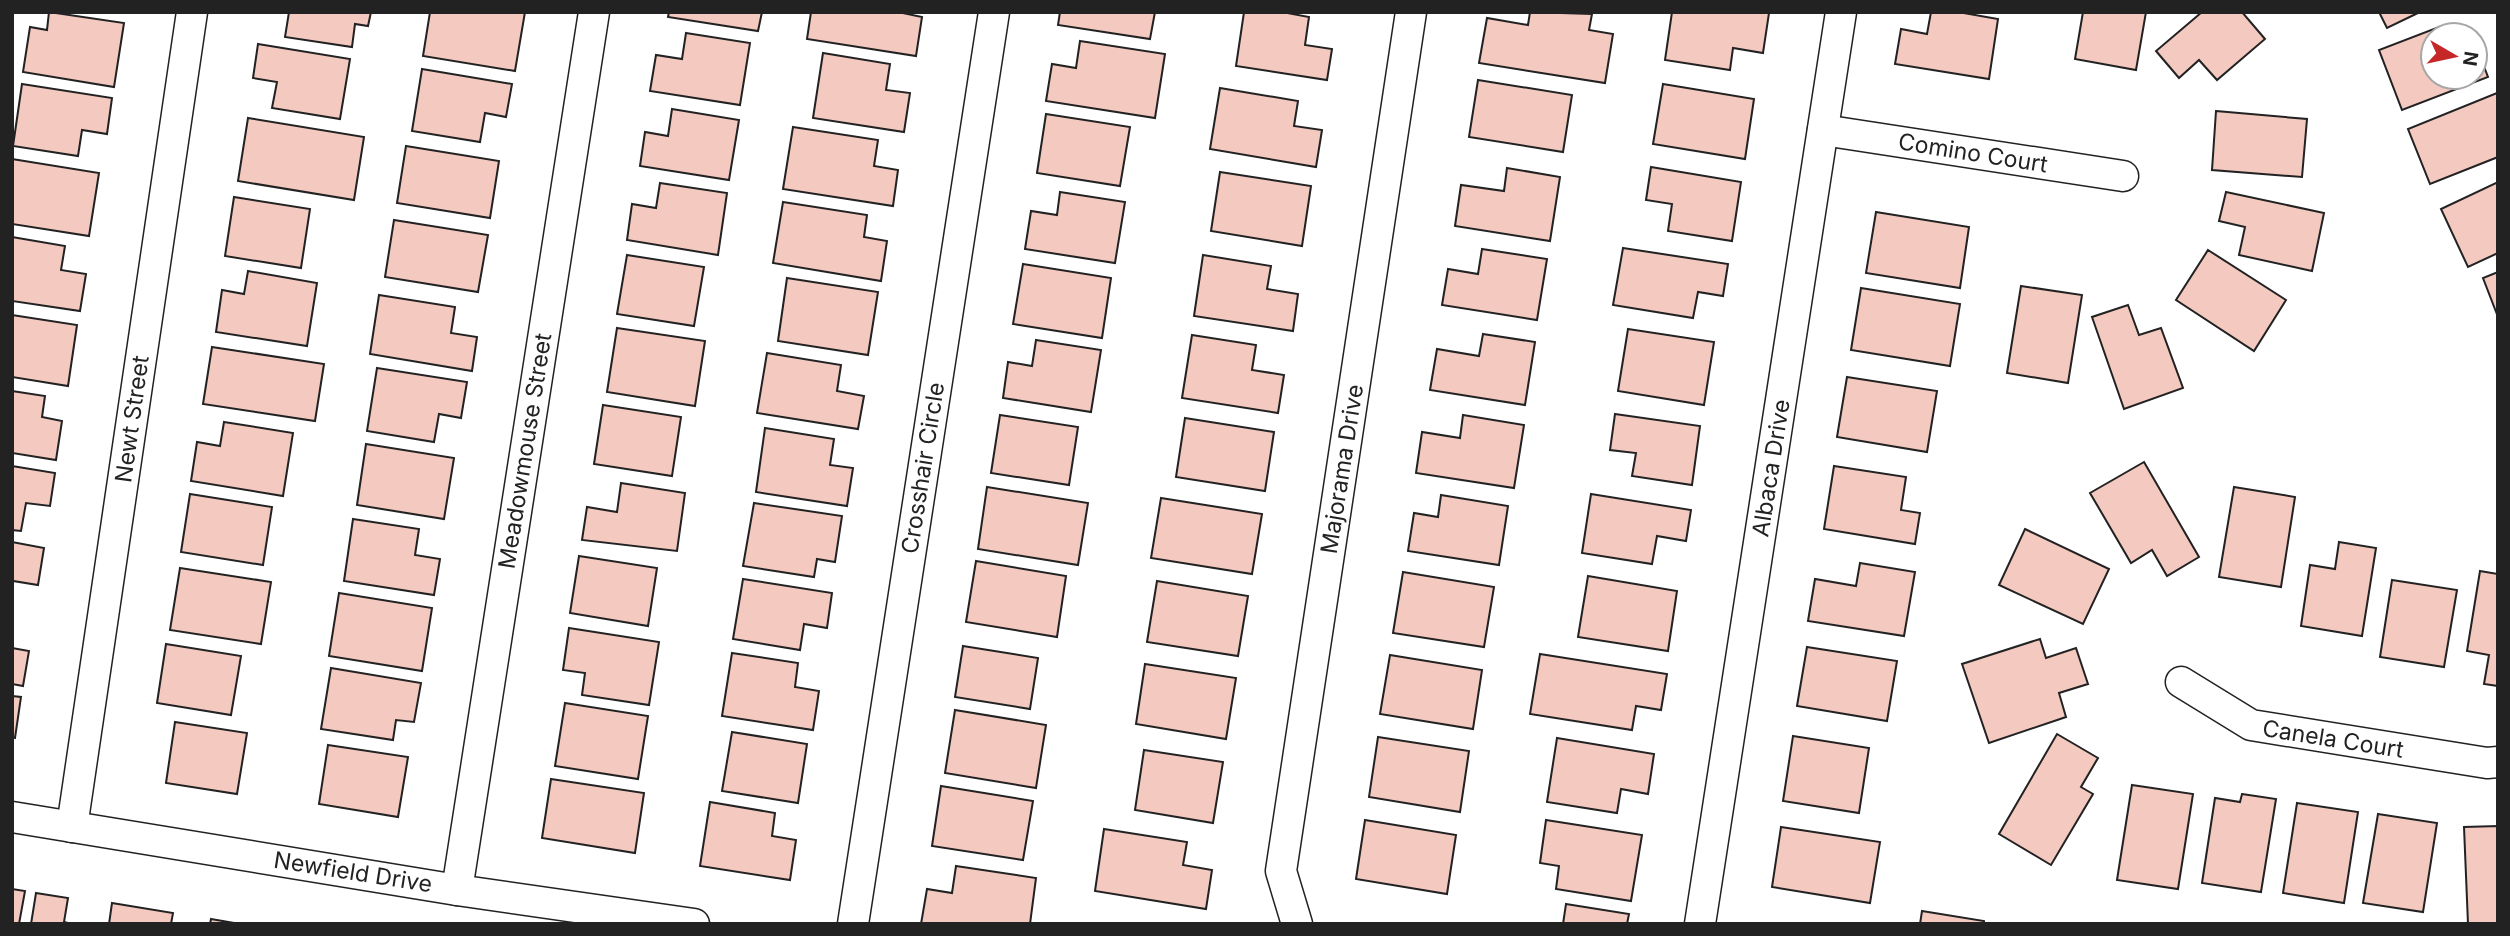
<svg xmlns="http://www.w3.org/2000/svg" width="2510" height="936" viewBox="0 0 2510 936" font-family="Inter,sans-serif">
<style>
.building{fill:#f3c9c0;stroke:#222;stroke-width:2}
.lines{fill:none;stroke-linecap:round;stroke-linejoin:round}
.street-casing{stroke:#222;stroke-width:33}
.street{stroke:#fff;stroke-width:30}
.labels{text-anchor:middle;stroke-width:5;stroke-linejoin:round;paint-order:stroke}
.street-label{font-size:23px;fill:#222;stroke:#fff}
</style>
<rect width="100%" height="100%" fill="#fff"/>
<!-- building -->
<g class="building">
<polygon points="49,12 124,23 114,87 23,72 30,27 47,30"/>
<polygon points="289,12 371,12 368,26 355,24 352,47 285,37"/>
<polygon points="430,12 525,12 515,71 423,56"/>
<polygon points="669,12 762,12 758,31 668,17"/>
<polygon points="811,12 898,12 922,17 916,56 807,39"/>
<polygon points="1060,12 1155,12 1150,39 1058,25"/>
<polygon points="1244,12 1282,12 1309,17 1305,45 1332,49 1327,80 1236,66"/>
<polygon points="1530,12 1592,14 1589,30 1613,34 1605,83 1479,63 1487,18 1528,25"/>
<polygon points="1672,12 1769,13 1763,53 1733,48 1730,70 1665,60"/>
<polygon points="1931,12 1958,12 1998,19 1989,79 1895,64 1901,29 1927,34"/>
<polygon points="2083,12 2146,12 2136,70 2075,59"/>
<polygon points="2202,12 2242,12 2265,39 2217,80 2199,60 2179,78 2156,51"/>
<polygon points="2379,12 2420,12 2387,28"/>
<polygon points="2439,27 2442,35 2433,35 2433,77 2475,77 2476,46 2488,77 2402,110 2379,50"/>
<polygon points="686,33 750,43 740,105 650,91 656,55 682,59"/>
<polygon points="1080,41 1165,54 1155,118 1046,101 1052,64 1076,68"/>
<polygon points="258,44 350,59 340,119 272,108 277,82 253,78"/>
<polygon points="823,53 890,64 886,90 910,93 904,132 813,118"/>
<polygon points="422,69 512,84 506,117 485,113 480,142 412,131"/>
<polygon points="1478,80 1572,95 1563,152 1469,137"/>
<polygon points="22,84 112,98 107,134 82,130 78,156 13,146"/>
<polygon points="1663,84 1754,99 1745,159 1653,144"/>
<polygon points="1220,88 1298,101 1294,126 1322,130 1316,167 1210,149"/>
<polygon points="2497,93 2498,157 2430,184 2408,129"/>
<polygon points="672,109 739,120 729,180 640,166 645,132 668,136"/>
<polygon points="2216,111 2307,119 2302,177 2212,170"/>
<polygon points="1046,114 1130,127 1120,186 1037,173"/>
<polygon points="248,118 364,137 354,200 238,181"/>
<polygon points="793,127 878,140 874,166 898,170 893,206 783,189"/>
<polygon points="406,146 499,161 490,218 397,203"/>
<polygon points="12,159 99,173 89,236 12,224"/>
<polygon points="1651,167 1741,182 1732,241 1668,231 1672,204 1646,200"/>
<polygon points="1507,168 1560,177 1550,241 1455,226 1461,185 1504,191"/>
<polygon points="1220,172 1311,186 1302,246 1211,231"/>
<polygon points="2498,182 2498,253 2468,267 2441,209"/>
<polygon points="660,183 727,193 718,255 627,240 632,204 656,208"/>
<polygon points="1060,192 1125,202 1115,263 1025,249 1031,211 1057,215"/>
<polygon points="2226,192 2324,213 2312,271 2239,255 2245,227 2219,221"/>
<polygon points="234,197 310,209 301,268 225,256"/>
<polygon points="783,202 867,215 864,237 887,241 881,281 773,263"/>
<polygon points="1876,212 1969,227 1960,288 1866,273"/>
<polygon points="394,220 488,235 478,292 385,277"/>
<polygon points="12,237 65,246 61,270 86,274 80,311 12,301"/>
<polygon points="1623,248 1728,264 1723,296 1698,292 1693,318 1613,305"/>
<polygon points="1482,249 1547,259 1537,320 1442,305 1448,269 1478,274"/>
<polygon points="2208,250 2286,300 2254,351 2176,300"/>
<polygon points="627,255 704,267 694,326 617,314"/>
<polygon points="1203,255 1271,266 1267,289 1298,294 1293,331 1194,316"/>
<polygon points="1023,264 1111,278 1102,338 1013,324"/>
<polygon points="248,271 317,283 307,346 216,332 222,290 244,294"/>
<polygon points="2498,272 2498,317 2483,278"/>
<polygon points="787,278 878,292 868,355 778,341"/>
<polygon points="2021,286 2082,295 2068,383 2007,373"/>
<polygon points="1861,288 1960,304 1950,366 1851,350"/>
<polygon points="379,295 455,307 451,333 477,337 472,371 370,354"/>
<polygon points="2128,305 2139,335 2161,328 2183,388 2124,409 2092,317"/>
<polygon points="12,315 77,325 68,386 12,377"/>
<polygon points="617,328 705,341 695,406 607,392"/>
<polygon points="1628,329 1714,342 1704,405 1618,391"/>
<polygon points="1483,334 1535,342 1525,405 1430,390 1437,349 1479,356"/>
<polygon points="1192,335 1256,345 1252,370 1284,375 1278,413 1182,398"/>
<polygon points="1036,340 1101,350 1091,412 1003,398 1008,362 1032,366"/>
<polygon points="212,347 324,364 315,421 203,404"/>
<polygon points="767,353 841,365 837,391 864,396 858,429 757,413"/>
<polygon points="377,368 467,382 461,418 439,414 434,442 367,431"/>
<polygon points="1847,377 1937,391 1927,452 1837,437"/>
<polygon points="12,391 45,396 42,417 62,421 56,460 12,453"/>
<polygon points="603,405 681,417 672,476 594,464"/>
<polygon points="1615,414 1700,426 1692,485 1632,476 1636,453 1610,450"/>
<polygon points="1000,415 1078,427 1069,485 991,473"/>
<polygon points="1463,415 1524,425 1514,488 1416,473 1422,432 1460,438"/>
<polygon points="1185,418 1274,432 1265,491 1176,477"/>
<polygon points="224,422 293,433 283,496 191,481 197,442 220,446"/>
<polygon points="765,428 834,439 830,465 853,468 847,506 756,492"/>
<polygon points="366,444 454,458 444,519 357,505"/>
<polygon points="2144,462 2199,557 2167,576 2152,550 2131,563 2090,493"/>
<polygon points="12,466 55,473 50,506 26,503 21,531 12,530"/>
<polygon points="1834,466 1906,477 1901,510 1920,513 1915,544 1824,529"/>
<polygon points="621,483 685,493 677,551 582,540 587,507 617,512"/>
<polygon points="987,487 1088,503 1078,565 978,549"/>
<polygon points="2234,487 2295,497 2281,587 2219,577"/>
<polygon points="190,494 272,507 263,565 181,552"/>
<polygon points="1591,494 1691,510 1686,541 1657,536 1652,564 1582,553"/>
<polygon points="1441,495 1508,506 1499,565 1408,551 1414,513 1438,517"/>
<polygon points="1161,498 1262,514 1252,574 1151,558"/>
<polygon points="754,503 842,516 835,562 817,559 814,577 743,566"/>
<polygon points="353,519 419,529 415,555 440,559 434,595 344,581"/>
<polygon points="2025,529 2109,569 2083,624 1999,585"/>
<polygon points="12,542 44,548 38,585 13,581 12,589"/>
<polygon points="2339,542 2376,548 2362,636 2301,626 2310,565 2335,569"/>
<polygon points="579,556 657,568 648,626 570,613"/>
<polygon points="976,561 1066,576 1057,637 966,622"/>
<polygon points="1860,563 1915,572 1904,636 1808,621 1815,579 1856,586"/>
<polygon points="180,568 271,582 261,644 170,630"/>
<polygon points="2480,571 2498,574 2498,686 2484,684 2489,655 2467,651"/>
<polygon points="1403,572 1494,587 1484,647 1393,633"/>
<polygon points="1588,576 1677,591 1668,651 1578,637"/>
<polygon points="743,579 832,593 827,628 804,624 800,650 733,639"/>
<polygon points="2392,580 2457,590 2444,667 2380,657"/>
<polygon points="1157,581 1248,596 1238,656 1147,642"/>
<polygon points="339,593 432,608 422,671 329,656"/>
<polygon points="569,628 659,642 649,705 582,695 585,673 563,670"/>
<polygon points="2040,639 2046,658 2076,648 2088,684 2059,693 2066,717 1989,743 1962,664"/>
<polygon points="166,644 241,656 231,715 157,703"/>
<polygon points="963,646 1038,658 1030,709 955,697"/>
<polygon points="1807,647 1897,661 1887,721 1797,706"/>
<polygon points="12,648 29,651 23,686 12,684"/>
<polygon points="732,653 798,663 795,687 819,691 813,730 722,716"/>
<polygon points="1540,654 1667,674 1661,710 1636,706 1632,730 1530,714"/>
<polygon points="1390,655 1482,670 1473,729 1380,714"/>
<polygon points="1145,664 1236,678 1226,739 1136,724"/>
<polygon points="331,668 421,683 414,722 396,720 393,740 321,729"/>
<polygon points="12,696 21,697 15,738 12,737"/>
<polygon points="565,703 648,716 638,779 555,766"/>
<polygon points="955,710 1046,725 1036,788 945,773"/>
<polygon points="175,722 247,733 237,794 166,783"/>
<polygon points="732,732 807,744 798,803 722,791"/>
<polygon points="2057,734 2098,758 2081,787 2093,794 2051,865 1999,834"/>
<polygon points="1793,736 1869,748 1859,813 1783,801"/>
<polygon points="1378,737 1469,751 1460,812 1369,797"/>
<polygon points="1557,738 1654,754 1648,794 1621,789 1617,813 1547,802"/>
<polygon points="328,745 408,757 398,817 319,804"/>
<polygon points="1144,750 1223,762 1213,823 1135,810"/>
<polygon points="551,779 644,793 635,853 542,838"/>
<polygon points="2132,785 2193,794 2178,889 2117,880"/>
<polygon points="941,786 1033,801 1023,860 932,846"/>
<polygon points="2242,794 2276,799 2261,892 2202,883 2215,798 2240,802"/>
<polygon points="710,802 775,813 772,836 796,840 790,880 700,866"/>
<polygon points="2297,803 2358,812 2344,903 2283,893"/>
<polygon points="2378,814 2437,823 2423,912 2363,903"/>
<polygon points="1365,820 1456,835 1447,894 1356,879"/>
<polygon points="1546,820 1642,835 1631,901 1556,889 1559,866 1540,863"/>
<polygon points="2498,826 2498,924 2468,924 2464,827"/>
<polygon points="1781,827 1880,842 1870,903 1772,887"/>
<polygon points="1104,829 1187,842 1183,865 1212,870 1206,909 1095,891"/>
<polygon points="956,866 1036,878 1030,924 921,924 927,889 952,893"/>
<polygon points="12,889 25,891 19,924 12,924"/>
<polygon points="36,893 68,898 64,922 72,924 31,924"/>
<polygon points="112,903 173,913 171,924 109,924"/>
<polygon points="1566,904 1629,914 1627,924 1563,924"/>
<polygon points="1922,911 1984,921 1984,924 1920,924"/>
<polygon points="211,919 240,924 210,924"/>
</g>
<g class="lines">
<defs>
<g id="street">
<polyline points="1823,130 2123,176"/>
<polyline points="2181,682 2251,725 2487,763 2498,762"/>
<polyline points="12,817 457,890 694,924"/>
<polyline points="72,827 192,12"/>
<polyline points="457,890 594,12"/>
<polyline points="853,924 994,12"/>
<polyline points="1297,924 1281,871 1411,12"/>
<polyline points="1700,924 1841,12"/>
</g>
</defs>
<!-- street casing -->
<use href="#street" class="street-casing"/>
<!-- street -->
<use href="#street" class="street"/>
</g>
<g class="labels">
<!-- street labels -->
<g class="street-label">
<text transform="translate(1973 153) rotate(9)" y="8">Comino Court</text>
<text transform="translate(132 419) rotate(-82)" y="8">Newt Street</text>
<text transform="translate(525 451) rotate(-81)" y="8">Meadowmouse Street</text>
<text transform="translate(923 468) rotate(-81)" y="8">Crosshair Circle</text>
<text transform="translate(1771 468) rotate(-81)" y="8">Albaca Drive</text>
<text transform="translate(1342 469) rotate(-81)" y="8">Majorama Drive</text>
<text transform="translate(2333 739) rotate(9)" y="8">Canela Court</text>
<text transform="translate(353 872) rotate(9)" y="8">Newfield Drive</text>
</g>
</g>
<!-- border -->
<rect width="2510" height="936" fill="none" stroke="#222222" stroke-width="28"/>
<!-- north arrow -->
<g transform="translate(2454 56) rotate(99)"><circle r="33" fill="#ffffff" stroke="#a7a7a7" stroke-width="2"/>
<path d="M0-5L12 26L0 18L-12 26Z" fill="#c62828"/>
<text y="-10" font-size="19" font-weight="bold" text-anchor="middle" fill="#222222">N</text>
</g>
</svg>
